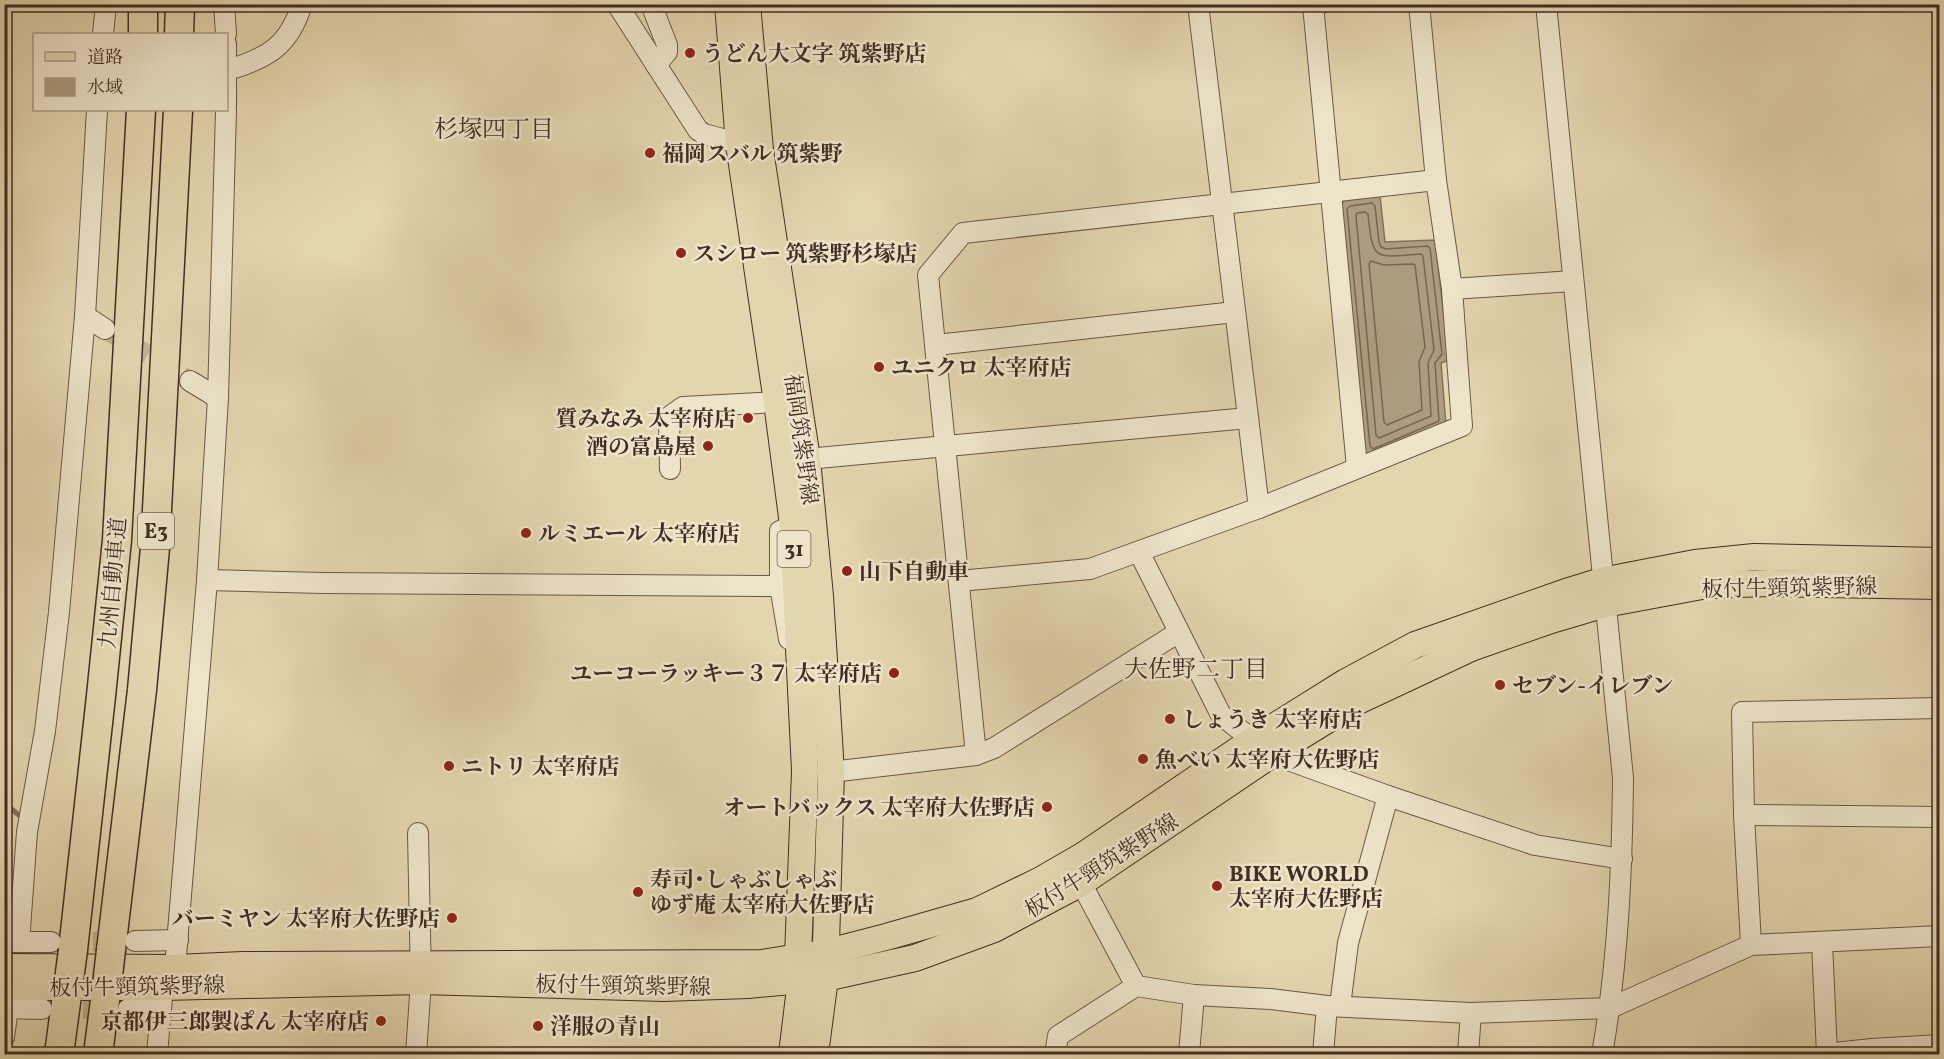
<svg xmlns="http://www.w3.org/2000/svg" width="1944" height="1059" viewBox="0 0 1944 1059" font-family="Vollkorn,'Noto Serif JP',serif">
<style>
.water{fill:#ac9c7f;stroke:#82705b;stroke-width:1.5}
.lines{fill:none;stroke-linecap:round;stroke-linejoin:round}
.shore{stroke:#776452;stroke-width:1.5}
.stream{stroke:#82705b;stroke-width:5}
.minor-tunnel{stroke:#c3b392;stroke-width:20;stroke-dasharray:20 10;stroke-linecap:butt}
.minor-casing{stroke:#6a5746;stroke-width:22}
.major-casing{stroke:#422d24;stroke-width:28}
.highway-casing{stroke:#422d24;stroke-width:31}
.minor{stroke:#ede4ca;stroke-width:20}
.major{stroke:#e3d5ae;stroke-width:26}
.highway{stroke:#e3d5ae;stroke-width:28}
.highway-bridge-casing{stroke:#422d24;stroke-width:31;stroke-linecap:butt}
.highway-bridge{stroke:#e3d5ae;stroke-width:28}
.poi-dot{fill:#8f2418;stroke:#ede4ca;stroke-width:2}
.labels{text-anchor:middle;stroke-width:5;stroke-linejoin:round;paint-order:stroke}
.shield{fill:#ede4ca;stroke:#756456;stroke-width:1.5}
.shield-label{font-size:21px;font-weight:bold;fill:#422d24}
.poi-label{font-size:22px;font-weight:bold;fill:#422d24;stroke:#ede4ca;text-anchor:start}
.street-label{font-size:22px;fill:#422d24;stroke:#ede4ca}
.neighbourhood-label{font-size:24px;fill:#422d24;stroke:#ede4ca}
</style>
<rect width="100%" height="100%" fill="#e3d5ae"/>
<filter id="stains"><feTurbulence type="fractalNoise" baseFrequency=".00333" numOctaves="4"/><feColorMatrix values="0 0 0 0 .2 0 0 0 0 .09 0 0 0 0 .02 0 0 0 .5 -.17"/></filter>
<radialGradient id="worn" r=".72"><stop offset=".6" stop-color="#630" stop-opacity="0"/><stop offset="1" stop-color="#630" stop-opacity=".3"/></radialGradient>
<!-- water -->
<polygon class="water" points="1380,196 1385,242 1435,240 1449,360 1441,363 1446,425 1373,455 1364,452 1341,205 1345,200"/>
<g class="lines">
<!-- shore -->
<g class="shore">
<polygon points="1372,203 1375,206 1379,242 1381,247 1386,249 1427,246 1430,248 1442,354 1435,363 1439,421 1373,449 1370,446 1347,209 1350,206"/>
<path d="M1365,212L1368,214C1373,263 1374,257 1421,254L1423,256L1434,350L1428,363L1431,416L1379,438L1376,435L1356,216L1357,213Z"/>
<polygon points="1371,261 1384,265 1413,264 1415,265 1425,347 1419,362 1422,410 1387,425 1384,422 1369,264"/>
</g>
<!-- stream -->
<polyline class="stream" points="4,803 20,816"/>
<!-- minor-tunnel -->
<g class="minor-tunnel">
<polyline points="105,329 190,381"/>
<polyline points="63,942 123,941"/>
<polyline points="53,1009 116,1009"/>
</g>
<defs>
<g id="minor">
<polyline points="224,4 226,34"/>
<polyline points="617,4 698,130 704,134 752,147"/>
<polyline points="651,4 667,45 667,52 656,65"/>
<polyline points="1198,4 1259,508"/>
<polyline points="1320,4 1313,5 1357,467"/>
<path d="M1546,4L1623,778C1622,871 1618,964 1602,1054"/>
<polyline points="103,34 106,4"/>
<polyline points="226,44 226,105"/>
<path d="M228,70C268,58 289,46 302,4"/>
<polyline points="1452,289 1573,281"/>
<polyline points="85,316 105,329"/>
<polyline points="936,345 1235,312"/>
<polyline points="190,381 218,398"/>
<polyline points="807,459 1248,418"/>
<polyline points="670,469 669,417 683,407 777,402"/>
<polyline points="1139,552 1221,715 1253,740 1288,760 1388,796 1535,845 1622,859"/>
<polyline points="207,580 323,583 780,586"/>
<polyline points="959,581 1090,569 1259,508 1462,426 1452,289 1436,180 1419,4"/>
<polyline points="789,639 780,586 780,531 793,525"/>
<polyline points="976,755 928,275 963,233 1436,180"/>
<polyline points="831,772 976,755 994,748 1179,632"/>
<polyline points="1744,815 1940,817"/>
<polyline points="1081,883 1136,986"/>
<polyline points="135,941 178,940"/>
<polyline points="4,942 51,942"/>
<polyline points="19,942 27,832 45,731 59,612 85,316 97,110"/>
<polyline points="1822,942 1827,1054"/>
<polyline points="1751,945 1744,815 1742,712 1940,708"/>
<polyline points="175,968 207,580 218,398 226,110"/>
<polyline points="1340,1006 1348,943 1388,796"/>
<polyline points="4,1008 42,1009"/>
<polyline points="128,1009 160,1009"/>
<polyline points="4,1037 8,1008"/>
<polyline points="157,1054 163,987"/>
<polyline points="416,1054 421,981 418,833"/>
<polyline points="1055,1054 1058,1036 1136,986 1194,995 1270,999 1327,1006 1471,1013 1610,1008 1751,945 1940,936"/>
<polyline points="1189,1054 1194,995"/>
<polyline points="1323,1054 1327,1006"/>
<polyline points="1468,1054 1471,1013"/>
<polyline points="1825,1054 1872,1049 1940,1045"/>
</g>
<g id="major">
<polyline points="728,4 739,144 777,402 793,525 805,771 798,957 801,980 792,1054"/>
<polyline points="747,4 760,150 807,459 820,596 831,772 825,978 815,1054"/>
<polyline points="4,967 175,968 243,965 762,963 824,953 886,937 977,911 1039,881 1084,855 1253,740 1346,682 1415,645 1566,592 1602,581 1643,573 1695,563 1754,557 1940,561"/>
<polyline points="4,987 163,987 421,981 664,988 748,985 825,978 915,958 994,929 1081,883 1275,752 1358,701 1471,648 1551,620 1605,604 1707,585 1770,583 1940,586"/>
</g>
<g id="highway">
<polyline points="143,34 143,4"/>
<polyline points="179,34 180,4"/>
<polyline points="73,950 101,696 117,540 141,110"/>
<polyline points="111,950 142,690 155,548 178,110"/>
<polyline points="59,1054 67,995"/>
<polyline points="98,1054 106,993"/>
</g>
</defs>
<!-- minor casing -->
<use href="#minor" class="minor-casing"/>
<!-- major casing -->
<use href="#major" class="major-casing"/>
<!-- highway casing -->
<use href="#highway" class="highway-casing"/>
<!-- minor -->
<use href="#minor" class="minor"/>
<!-- major -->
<use href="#major" class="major"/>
<!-- highway -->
<use href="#highway" class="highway"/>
<defs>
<g id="highway-bridge">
<polyline points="106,993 111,950"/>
<polyline points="67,995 73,950"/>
</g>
</defs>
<!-- highway-bridge casing -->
<use href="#highway-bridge" class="highway-bridge-casing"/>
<!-- highway-bridge -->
<use href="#highway-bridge" class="highway-bridge"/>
</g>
<!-- markers -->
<g class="poi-dot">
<circle cx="690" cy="53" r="6"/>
<circle cx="650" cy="153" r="6"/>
<circle cx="681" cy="253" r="6"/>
<circle cx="879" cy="367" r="6"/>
<circle cx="748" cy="418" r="6"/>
<circle cx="708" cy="446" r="6"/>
<circle cx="526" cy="533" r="6"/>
<circle cx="847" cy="571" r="6"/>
<circle cx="894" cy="673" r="6"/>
<circle cx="1500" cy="685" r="6"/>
<circle cx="1170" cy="719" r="6"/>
<circle cx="1143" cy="759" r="6"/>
<circle cx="449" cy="766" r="6"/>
<circle cx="1047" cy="807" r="6"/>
<circle cx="1217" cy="886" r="6"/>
<circle cx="638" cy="892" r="6"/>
<circle cx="452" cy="918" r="6"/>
<circle cx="381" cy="1021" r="6"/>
<circle cx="538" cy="1026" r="6"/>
</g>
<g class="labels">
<!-- shield labels -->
<g class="shield">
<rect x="138" y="513" width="36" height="36" rx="4.5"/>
<rect x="777.5" y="531" width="33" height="36" rx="4.5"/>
</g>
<g class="shield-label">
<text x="156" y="538">E3</text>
<text x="794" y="556">31</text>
</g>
<!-- poi labels -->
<g class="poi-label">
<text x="702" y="61">うどん大文字 筑紫野店</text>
<text x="662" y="161">福岡スバル 筑紫野</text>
<text x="693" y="261">スシロー 筑紫野杉塚店</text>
<text x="891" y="375">ユニクロ 太宰府店</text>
<text x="736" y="426" text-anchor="end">質みなみ 太宰府店</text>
<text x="696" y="454" text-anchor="end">酒の富島屋</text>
<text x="538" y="541">ルミエール 太宰府店</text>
<text x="859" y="579">山下自動車</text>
<text x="882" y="681" text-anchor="end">ユーコーラッキー３７ 太宰府店</text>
<text x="1512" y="693">セブン-イレブン</text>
<text x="1182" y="727">しょうき 太宰府店</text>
<text x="1155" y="767">魚べい 太宰府大佐野店</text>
<text x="461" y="774">ニトリ 太宰府店</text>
<text x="1035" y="815" text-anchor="end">オートバックス 太宰府大佐野店</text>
<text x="1229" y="881">BIKE WORLD<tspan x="1229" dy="25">太宰府大佐野店</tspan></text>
<text x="650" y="887">寿司･しゃぶしゃぶ<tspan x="650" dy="25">ゆず庵 太宰府大佐野店</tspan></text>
<text x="440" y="926" text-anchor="end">バーミヤン 太宰府大佐野店</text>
<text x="369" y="1029" text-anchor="end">京都伊三郎製ぱん 太宰府店</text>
<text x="550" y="1034">洋服の青山</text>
</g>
<!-- street labels -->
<g class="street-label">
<text transform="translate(802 439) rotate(82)" y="8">福岡筑紫野線</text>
<text transform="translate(112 583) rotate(-85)" y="8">九州自動車道</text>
<text transform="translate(1789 587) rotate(-1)" y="8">板付牛頸筑紫野線</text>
<text transform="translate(1101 865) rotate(-32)" y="8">板付牛頸筑紫野線</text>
<text transform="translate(623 985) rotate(1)" y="8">板付牛頸筑紫野線</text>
<text transform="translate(137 986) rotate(-1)" y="8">板付牛頸筑紫野線</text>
</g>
<!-- neighbourhood labels -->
<g class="neighbourhood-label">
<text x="494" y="137">杉塚四丁目</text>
<text x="1196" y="677">大佐野二丁目</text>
</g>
</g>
<!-- margin -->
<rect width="1944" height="1059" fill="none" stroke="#e3d5ae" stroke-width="24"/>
<rect x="6" y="6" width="1932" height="1047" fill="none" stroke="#422d24" stroke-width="3"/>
<rect x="12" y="12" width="1920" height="1035" fill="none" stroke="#422d24" stroke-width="1.5"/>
<!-- legend -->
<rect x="33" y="33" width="195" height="78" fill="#ede4ca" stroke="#a99b88" stroke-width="1.5"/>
<rect x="45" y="52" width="30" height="9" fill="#e3d5ae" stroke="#a99b88" stroke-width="1.5"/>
<text x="87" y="63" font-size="18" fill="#422d24">道路</text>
<rect x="45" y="78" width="30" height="18" fill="#ac9c7f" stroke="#a99b88" stroke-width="1.5"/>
<text x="87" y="93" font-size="18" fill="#422d24">水域</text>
<rect width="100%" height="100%" filter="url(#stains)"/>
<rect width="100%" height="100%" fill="url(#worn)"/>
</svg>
